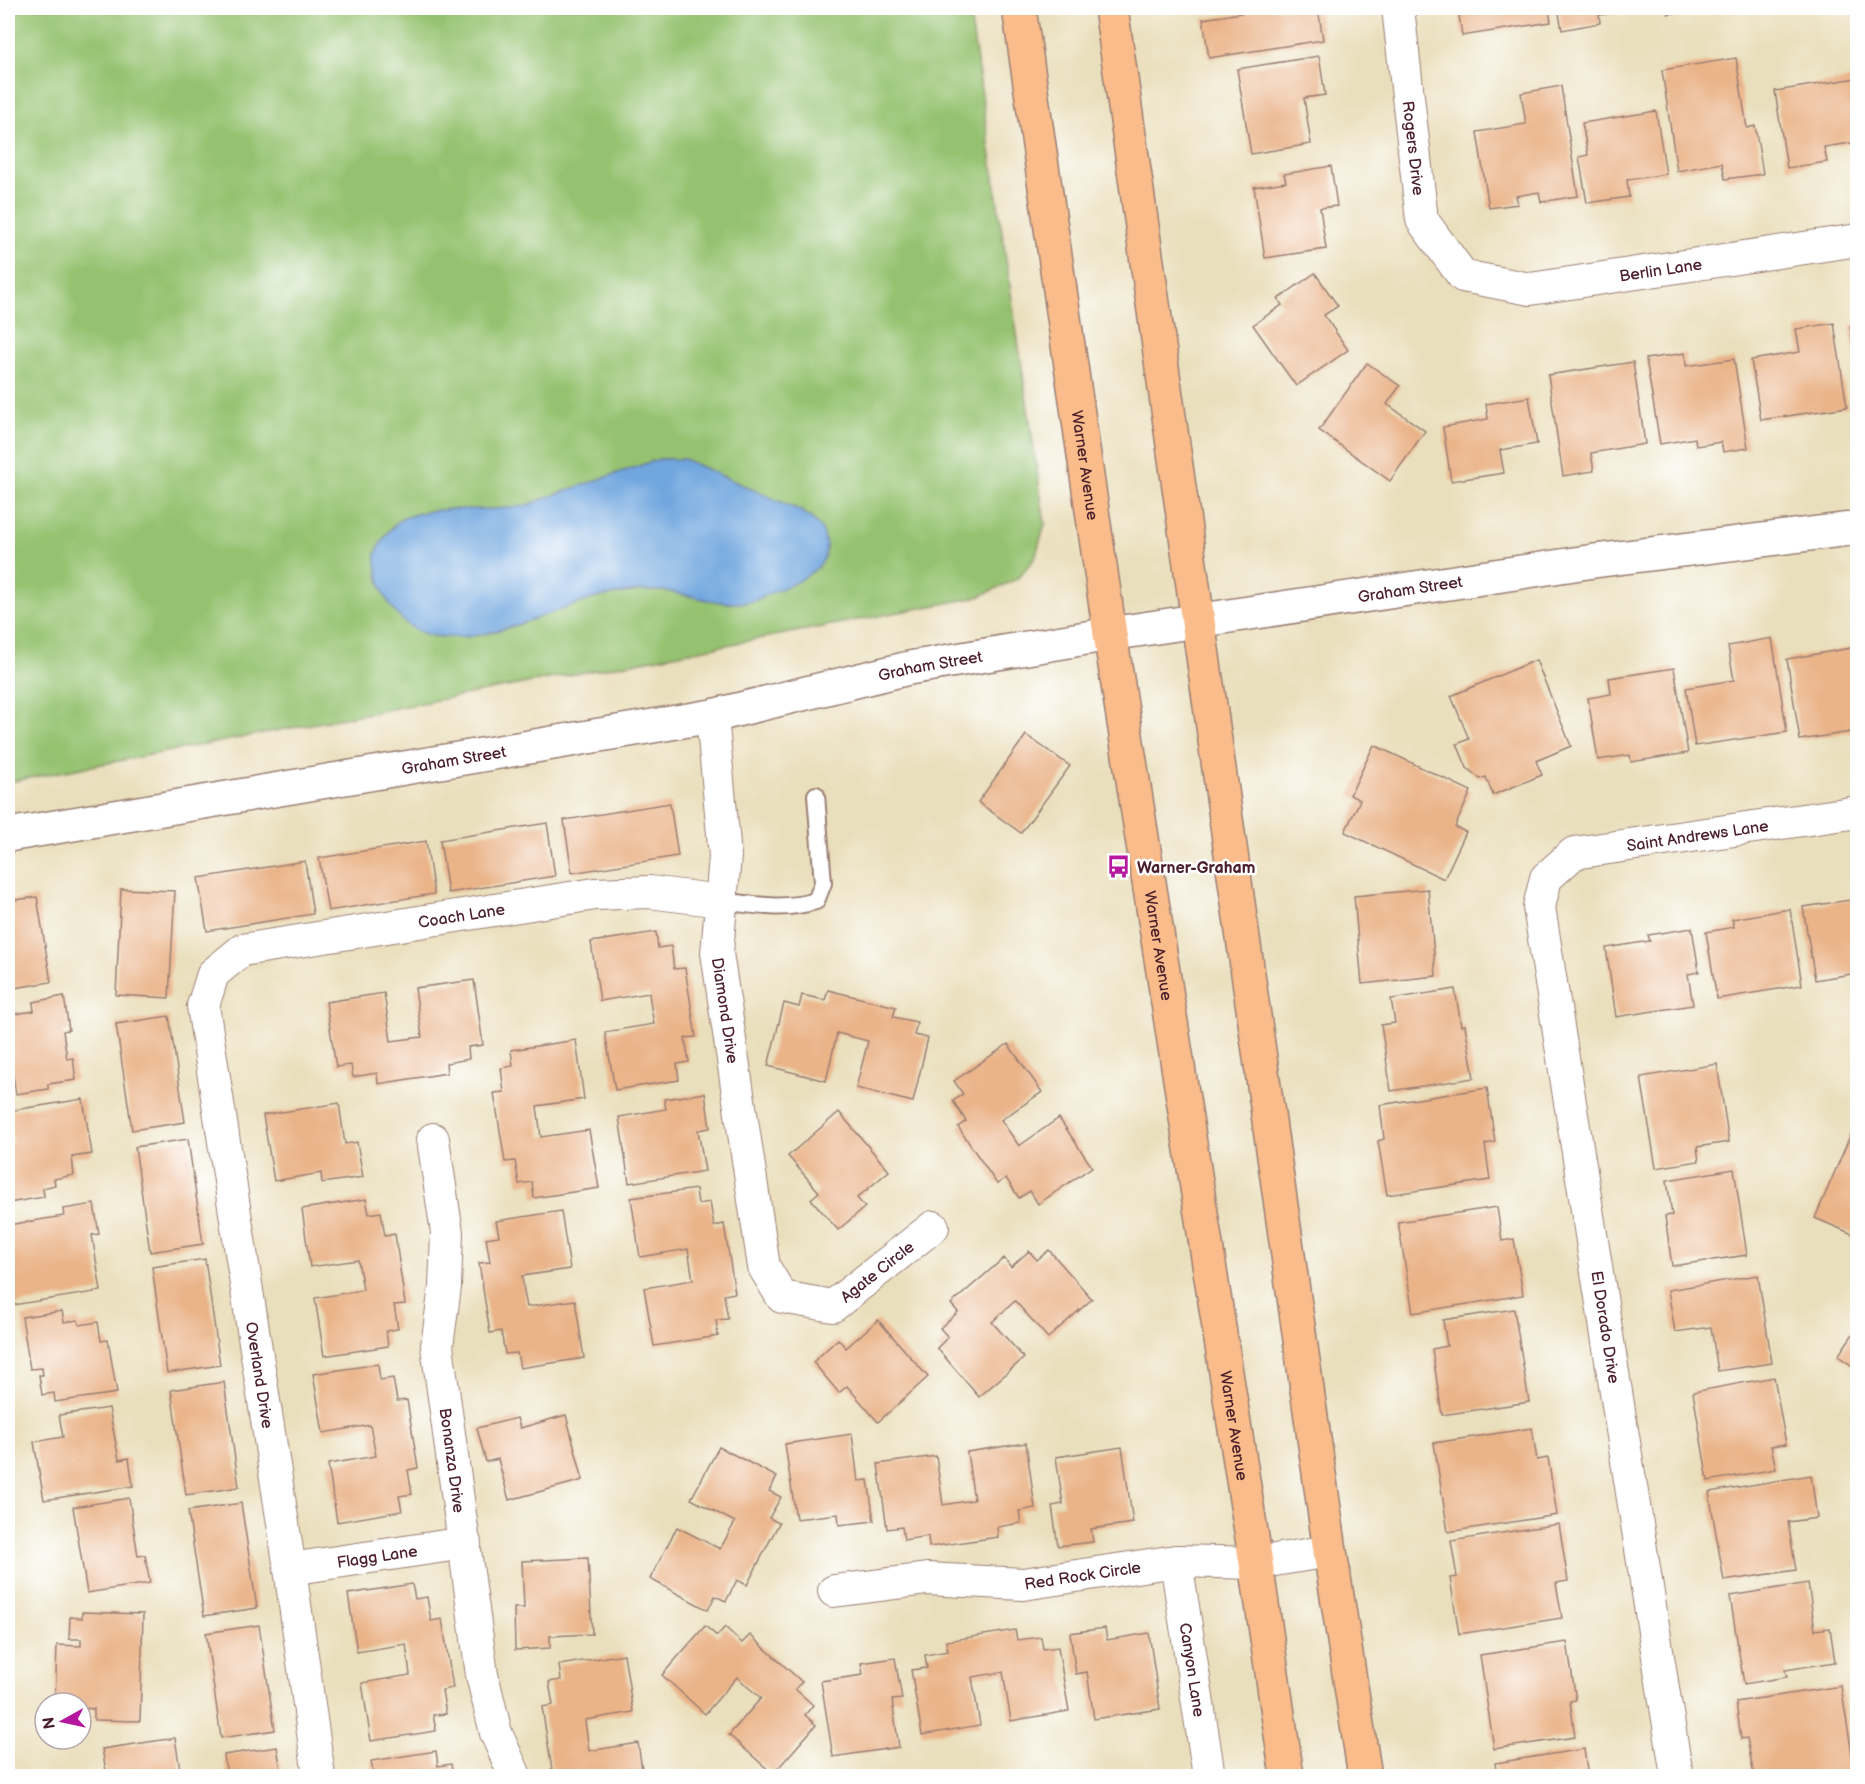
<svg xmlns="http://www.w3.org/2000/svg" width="1865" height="1784" viewBox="0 0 1865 1784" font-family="'Balsamiq Sans',sans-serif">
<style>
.green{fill:#95c270;stroke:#70704e;stroke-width:1.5}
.water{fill:#70a6de;stroke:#5d6284;stroke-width:1.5}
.building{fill:#eab388}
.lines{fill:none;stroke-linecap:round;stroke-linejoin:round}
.service-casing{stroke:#9a7f74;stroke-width:20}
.minor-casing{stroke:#9a7f74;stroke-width:34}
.tertiary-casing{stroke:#9a7f74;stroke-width:36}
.primary-casing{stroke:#9a7f74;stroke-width:36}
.service{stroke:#fff;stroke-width:16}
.minor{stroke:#fff;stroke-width:32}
.tertiary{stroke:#fff;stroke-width:33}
.primary{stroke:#f9bc8a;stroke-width:33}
.labels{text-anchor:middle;stroke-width:5;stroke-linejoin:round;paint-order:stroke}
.street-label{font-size:16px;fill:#4a1f2b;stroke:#fff}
.poi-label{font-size:16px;font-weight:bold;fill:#4a1f2b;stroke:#fff;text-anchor:start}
</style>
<rect width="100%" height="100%" fill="#fff"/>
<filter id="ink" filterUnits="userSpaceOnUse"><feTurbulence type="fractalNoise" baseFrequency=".0167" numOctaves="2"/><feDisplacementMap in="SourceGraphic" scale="12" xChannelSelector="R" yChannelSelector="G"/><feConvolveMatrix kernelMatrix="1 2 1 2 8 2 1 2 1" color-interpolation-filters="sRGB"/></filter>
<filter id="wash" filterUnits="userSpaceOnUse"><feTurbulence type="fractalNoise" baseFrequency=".008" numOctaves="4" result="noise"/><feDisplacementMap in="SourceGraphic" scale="24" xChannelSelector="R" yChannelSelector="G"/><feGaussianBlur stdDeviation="1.35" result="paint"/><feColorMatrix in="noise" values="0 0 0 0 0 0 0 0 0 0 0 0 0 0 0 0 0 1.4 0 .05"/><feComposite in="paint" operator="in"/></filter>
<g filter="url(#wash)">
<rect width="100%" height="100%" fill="#eadfbc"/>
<!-- green -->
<polygon class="green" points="8,8 969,8 1045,524 1035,558 1017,579 978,597 8,782"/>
<!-- water -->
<path class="water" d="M660,459H684L801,511C815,520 825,528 826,546C827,561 817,569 805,577C792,586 782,588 768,594C764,595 760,599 756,600C733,608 699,598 676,593C658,589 635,591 617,594C556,603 498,645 434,636C402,631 380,598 377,568C376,564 375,558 376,554C378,546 384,538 389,531C393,527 397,521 402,519C440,502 483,514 523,506C534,504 545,497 557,494C591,482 625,470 660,459Z"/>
<g id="blocks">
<!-- building -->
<g class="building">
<polygon points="1247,8 1318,8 1323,40 1209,58 1203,19 1248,12"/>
<polygon points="1458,8 1549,8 1551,22 1462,36"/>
<polygon points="1558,8 1640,8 1640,9 1599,15 1600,23 1562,30"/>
<polygon points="1667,8 1699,8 1700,9 1668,14"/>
<polygon points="1319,56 1325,95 1304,98 1311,144 1251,154 1237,69"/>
<polygon points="1736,58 1747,128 1755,126 1763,174 1725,179 1722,163 1677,171 1662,70"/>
<polygon points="1857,78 1857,142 1824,147 1827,162 1787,168 1775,91"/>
<polygon points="1561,86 1578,196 1541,202 1539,192 1516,196 1518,204 1489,208 1477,132 1526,124 1521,93"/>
<polygon points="1656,111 1666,174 1627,180 1629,197 1587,203 1579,157 1588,155 1582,123"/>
<polygon points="1331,166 1337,206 1320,208 1326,249 1265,258 1254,187 1286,182 1284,174"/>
<polygon points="1315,273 1338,306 1324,315 1348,350 1296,386 1253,325 1282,305 1278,299"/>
<polygon points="1834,323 1847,407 1761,420 1751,360 1800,352 1796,329"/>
<polygon points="1857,325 1857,363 1856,363 1850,326"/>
<polygon points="1685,353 1686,366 1734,359 1748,448 1723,452 1721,442 1696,446 1695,438 1660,444 1646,359"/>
<polygon points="1633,362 1645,444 1591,453 1594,471 1563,476 1548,375"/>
<polygon points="1367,363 1400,386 1387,404 1425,431 1390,481 1319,430"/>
<polygon points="1529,397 1537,444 1500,450 1504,473 1451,481 1443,427 1488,419 1486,404"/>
<polygon points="1772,638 1787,732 1695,746 1686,688 1734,680 1728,646"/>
<polygon points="1857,647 1857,731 1800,740 1787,659"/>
<polygon points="1536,660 1571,746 1536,761 1542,775 1493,795 1486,777 1480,779 1467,768 1457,744 1469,739 1451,696"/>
<polygon points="1674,668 1688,753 1631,762 1630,755 1598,760 1588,698 1611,694 1609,678"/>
<polygon points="1026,735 1070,766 1021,833 978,802"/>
<polygon points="1374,745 1471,791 1455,827 1466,832 1444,879 1345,832 1360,800 1350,795"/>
<polygon points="670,803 678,856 572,873 564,820"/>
<polygon points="547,823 555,876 448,893 440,840"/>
<polygon points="426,841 434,894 328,911 319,858"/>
<polygon points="305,861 313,914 207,931 198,878"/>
<polygon points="121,889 175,891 169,998 116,995"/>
<polygon points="1428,889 1436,976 1362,984 1354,896"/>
<polygon points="37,897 51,982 8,989 8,901"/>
<polygon points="1857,899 1857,973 1815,980 1803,907"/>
<polygon points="1790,909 1802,985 1717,999 1706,932 1734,927 1732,919"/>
<polygon points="1692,928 1699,972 1688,974 1693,1005 1616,1017 1606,948 1650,941 1648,935"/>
<polygon points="656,932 658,948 671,946 674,969 685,968 696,1037 685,1038 689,1062 677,1064 679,1080 615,1090 605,1032 654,1024 651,1008 649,993 600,1001 591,942"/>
<polygon points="474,980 483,1045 468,1047 469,1059 446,1063 447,1073 378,1084 377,1073 353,1077 351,1065 336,1067 326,1002 384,993 391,1041 422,1037 415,988"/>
<polygon points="1455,989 1461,1026 1465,1025 1474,1078 1391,1091 1381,1025 1395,1023 1391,999"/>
<polygon points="828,990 896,1007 893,1017 917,1022 914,1035 928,1038 913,1102 856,1088 868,1041 837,1033 826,1081 768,1066 784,1003 799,1007 802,995 825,1000"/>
<polygon points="64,996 69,1030 63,1031 67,1059 73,1058 76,1080 48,1084 48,1089 16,1094 12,1070 8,1071 8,1015 34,1011 33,1002"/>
<polygon points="169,1016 185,1122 132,1130 116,1024"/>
<polygon points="576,1040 584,1099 537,1106 541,1137 589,1130 599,1188 534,1198 532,1182 519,1184 515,1161 505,1162 494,1093 504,1092 501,1068 513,1066 511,1050"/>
<polygon points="1008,1044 1042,1092 1001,1120 1019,1146 1059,1118 1092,1167 1038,1204 1030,1191 1019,1198 1006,1178 997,1184 958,1127 966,1121 953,1101 963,1094 954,1081"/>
<polygon points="1717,1064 1729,1142 1697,1147 1699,1161 1656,1168 1641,1077"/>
<polygon points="1487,1088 1495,1142 1485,1144 1490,1180 1387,1195 1378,1141 1384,1139 1380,1105"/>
<polygon points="705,1093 710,1128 698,1130 705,1171 629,1183 619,1117 666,1109 664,1099"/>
<polygon points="83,1099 92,1154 72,1157 74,1175 54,1179 55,1185 43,1188 44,1197 8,1203 8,1144 13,1143 12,1136 8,1137 8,1111"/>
<polygon points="339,1103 345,1144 357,1142 363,1177 322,1183 321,1173 274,1181 263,1115"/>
<polygon points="839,1112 889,1171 857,1198 865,1207 838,1230 811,1199 819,1192 788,1156"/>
<polygon points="1851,1134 1857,1137 1857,1236 1815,1218"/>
<polygon points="188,1139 203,1244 150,1252 135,1147"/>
<polygon points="1734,1169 1747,1255 1672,1266 1665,1216 1672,1215 1667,1180"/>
<polygon points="696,1189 698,1204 710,1202 714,1226 724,1224 735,1293 724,1295 728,1319 716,1320 718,1336 654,1346 644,1288 693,1280 688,1249 640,1257 631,1198"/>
<polygon points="366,1199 369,1214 381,1212 385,1236 395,1234 405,1304 394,1305 398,1329 386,1331 388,1346 324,1356 315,1298 363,1290 358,1260 310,1267 302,1209"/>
<polygon points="94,1204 99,1234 92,1235 101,1291 13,1305 8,1268 8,1225 64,1216 63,1209"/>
<polygon points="1497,1207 1502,1241 1514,1239 1523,1295 1413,1313 1398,1222"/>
<polygon points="561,1211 570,1269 522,1276 524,1292 527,1307 575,1300 584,1358 520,1368 517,1353 505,1354 501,1331 490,1333 479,1263 490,1262 486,1238 499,1236 496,1221"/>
<polygon points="1049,1250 1092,1299 1048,1338 1015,1301 1004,1311 992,1322 1024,1358 979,1397 937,1348 948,1337 940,1328 958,1312 951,1304 1004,1258 1011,1267 1029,1251 1037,1260"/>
<polygon points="205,1259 220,1365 167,1373 152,1267"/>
<polygon points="1758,1275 1772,1363 1718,1371 1711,1327 1675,1332 1668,1290"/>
<polygon points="1514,1309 1529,1402 1442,1415 1432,1349 1447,1346 1443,1320"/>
<polygon points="62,1311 64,1322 78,1320 80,1325 98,1322 101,1341 108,1340 117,1393 55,1402 54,1393 42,1395 39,1375 43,1375 42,1368 30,1369 22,1317"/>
<polygon points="878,1320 928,1377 878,1422 847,1386 839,1393 813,1362 838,1339 846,1348"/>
<polygon points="1857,1328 1857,1369 1838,1356"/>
<polygon points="378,1364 380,1380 393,1378 397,1401 407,1400 418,1468 408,1470 412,1494 399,1496 402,1511 337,1522 328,1464 376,1456 370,1425 323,1433 313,1374"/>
<polygon points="1774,1377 1786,1444 1771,1446 1776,1469 1708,1481 1693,1392"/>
<polygon points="224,1382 239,1487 186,1495 171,1390"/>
<polygon points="109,1408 119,1460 129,1458 133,1486 44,1500 34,1442 63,1437 59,1415"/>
<polygon points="566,1415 583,1480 509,1500 498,1459 486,1462 477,1428 517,1418 520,1428"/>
<polygon points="1532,1428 1537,1460 1548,1458 1557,1515 1448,1532 1434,1443"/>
<polygon points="852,1434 858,1481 868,1480 874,1521 839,1525 838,1514 796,1519 785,1444"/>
<polygon points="1026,1443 1035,1508 1019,1511 1021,1523 997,1527 998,1537 929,1547 928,1536 904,1540 902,1527 887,1529 878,1464 936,1456 943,1505 974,1500 967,1452"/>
<polygon points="719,1447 777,1477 769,1491 781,1497 769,1518 779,1523 747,1585 737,1580 726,1601 715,1596 708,1610 650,1579 677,1527 720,1549 735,1522 691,1499"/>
<polygon points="1122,1447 1133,1523 1091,1529 1093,1542 1058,1546 1052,1506 1063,1504 1056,1457"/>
<polygon points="1811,1475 1817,1518 1788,1522 1796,1570 1724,1581 1709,1492"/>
<polygon points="129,1498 138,1556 145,1555 150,1583 87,1593 73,1507"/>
<polygon points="241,1503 257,1608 204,1616 188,1511"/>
<polygon points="1559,1524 1568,1581 1556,1583 1562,1618 1459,1634 1450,1578 1457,1577 1451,1541"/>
<polygon points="588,1558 592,1634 550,1636 550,1648 515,1650 514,1608 524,1608 522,1561"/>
<polygon points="1808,1583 1815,1630 1830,1628 1835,1662 1785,1670 1787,1677 1744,1684 1730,1596"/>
<polygon points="412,1584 415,1599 427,1597 431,1621 442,1619 453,1688 442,1690 446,1714 433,1715 436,1731 371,1741 362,1683 410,1675 406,1644 357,1652 348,1594"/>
<polygon points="82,1612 143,1614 140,1721 94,1720 94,1709 81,1708 81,1703 55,1703 57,1645 81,1646 81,1639 69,1639 70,1617 82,1618"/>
<polygon points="259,1625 275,1730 221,1738 206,1633"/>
<polygon points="705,1626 717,1636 725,1627 742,1643 750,1635 802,1682 795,1689 813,1705 805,1715 816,1725 773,1774 729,1735 761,1698 749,1688 737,1677 705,1714 662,1675"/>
<polygon points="1105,1628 1107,1640 1149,1633 1160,1709 1094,1719 1087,1672 1076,1674 1070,1633"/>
<polygon points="1015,1630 1017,1640 1041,1637 1043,1649 1058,1647 1069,1711 1011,1721 1003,1672 972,1677 980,1725 922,1735 911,1670 927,1668 925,1655 948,1651 946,1641"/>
<polygon points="1567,1642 1576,1700 1570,1701 1575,1737 1494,1749 1480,1655"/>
<polygon points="624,1654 633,1712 585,1720 589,1751 638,1743 643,1776 564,1776 564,1775 553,1776 542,1707 553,1705 549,1682 561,1680 559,1665"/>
<polygon points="895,1658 902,1699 892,1700 899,1747 833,1757 821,1681 863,1675 861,1663"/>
<polygon points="1841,1686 1855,1773 1836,1776 1754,1776 1747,1738 1741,1739 1736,1702"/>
<polygon points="175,1738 181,1776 107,1776 102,1749"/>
<polygon points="277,1747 282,1776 227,1776 224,1755"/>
<polygon points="1584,1749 1588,1776 1497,1776 1495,1763"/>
<polygon points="436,1751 438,1766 451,1764 453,1776 374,1776 371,1761"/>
</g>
</g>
</g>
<g filter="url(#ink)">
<use href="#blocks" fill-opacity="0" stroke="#9a7f74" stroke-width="1.5"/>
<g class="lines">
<defs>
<path id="service" d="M721,901C756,905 782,911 816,901L823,883L816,795"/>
<g id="minor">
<path id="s1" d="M1398,8L1422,220L1463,276L1530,289L1858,240"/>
<path id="s2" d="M712,716L725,856L717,953L764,1267L782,1297L833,1306L933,1227"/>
<path id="s3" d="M433,1139L447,1233L445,1287L437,1346L482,1675L496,1733L515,1776"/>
<path id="s4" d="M1176,1561L1209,1776"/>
<path id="s5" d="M290,1569L465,1543"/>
<path id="s6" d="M834,1591L927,1579L1023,1584L1176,1561L1256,1563L1330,1551"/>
<path id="s7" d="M319,1776L290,1569L203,1006L213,974L242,950L595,894L649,892L721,901"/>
<path id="s8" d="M1677,1776L1539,907L1546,878L1574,853L1858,812"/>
</g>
<g id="tertiary">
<path id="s9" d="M8,835L712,716L909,668L1110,634L1594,561L1858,528"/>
</g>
<g id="primary">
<path id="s10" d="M1019,8L1110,634L1256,1563L1287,1776"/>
<polyline points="1111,8 1330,1551 1365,1776"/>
</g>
</defs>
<!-- service casing -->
<use href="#service" class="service-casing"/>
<!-- minor casing -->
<use href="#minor" class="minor-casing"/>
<!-- tertiary casing -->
<use href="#tertiary" class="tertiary-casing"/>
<!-- primary casing -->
<use href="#primary" class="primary-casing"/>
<!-- service -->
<use href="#service" class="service"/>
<!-- minor -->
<use href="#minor" class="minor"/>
<!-- tertiary -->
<use href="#tertiary" class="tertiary"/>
<!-- primary -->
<use href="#primary" class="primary"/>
</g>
</g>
<!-- icons -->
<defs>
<symbol id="bus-bare" viewBox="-9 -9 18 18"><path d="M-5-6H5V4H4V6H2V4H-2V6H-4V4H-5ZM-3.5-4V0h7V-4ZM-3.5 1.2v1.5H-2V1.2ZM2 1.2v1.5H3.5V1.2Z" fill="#b5179e" stroke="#fff" stroke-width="2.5" paint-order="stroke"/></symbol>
</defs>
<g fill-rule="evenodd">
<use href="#bus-bare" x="1102" y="850" width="33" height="33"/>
</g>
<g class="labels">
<!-- street labels -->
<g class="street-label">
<text dy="6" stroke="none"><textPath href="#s1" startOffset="141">Rogers Drive</textPath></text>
<text dy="6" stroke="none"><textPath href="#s1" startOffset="483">Berlin Lane</textPath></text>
<text dy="6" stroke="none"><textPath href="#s10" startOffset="462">Warner Avenue</textPath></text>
<text dy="6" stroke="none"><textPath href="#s9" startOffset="1424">Graham Street</textPath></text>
<text dy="6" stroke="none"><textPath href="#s9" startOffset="938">Graham Street</textPath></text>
<text dy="6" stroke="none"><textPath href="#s9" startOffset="452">Graham Street</textPath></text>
<text dy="6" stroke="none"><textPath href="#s8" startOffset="1072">Saint Andrews Lane</textPath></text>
<text dy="6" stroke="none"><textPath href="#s7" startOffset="1072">Coach Lane</textPath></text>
<text dy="6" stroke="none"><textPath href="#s10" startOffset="948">Warner Avenue</textPath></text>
<text dy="6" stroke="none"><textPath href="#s2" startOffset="296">Diamond Drive</textPath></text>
<text dy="6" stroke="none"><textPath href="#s2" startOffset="698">Agate Circle</textPath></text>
<text transform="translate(1606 1327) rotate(81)" y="6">El Dorado Drive</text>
<text transform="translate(260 1375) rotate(81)" y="6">Overland Drive</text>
<text dy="6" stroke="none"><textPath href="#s10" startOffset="1434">Warner Avenue</textPath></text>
<text dy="6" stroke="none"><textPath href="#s3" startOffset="324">Bonanza Drive</textPath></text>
<text dy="6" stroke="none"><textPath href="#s5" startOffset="88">Flagg Lane</textPath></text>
<text dy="6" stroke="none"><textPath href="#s6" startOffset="250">Red Rock Circle</textPath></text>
<text dy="6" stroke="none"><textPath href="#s4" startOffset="110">Canyon Lane</textPath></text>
</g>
<!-- poi labels -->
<g class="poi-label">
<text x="1137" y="873">Warner-Graham</text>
</g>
</g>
<!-- margin -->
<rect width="1865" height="1784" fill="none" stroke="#fff" stroke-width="30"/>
<!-- north arrow -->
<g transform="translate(63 1721) rotate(262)"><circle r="28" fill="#ffffff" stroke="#b7a5aa" stroke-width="1.5"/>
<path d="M0-4.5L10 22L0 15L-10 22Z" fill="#b5179e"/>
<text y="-9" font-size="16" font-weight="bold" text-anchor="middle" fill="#4a1f2b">N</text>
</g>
</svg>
